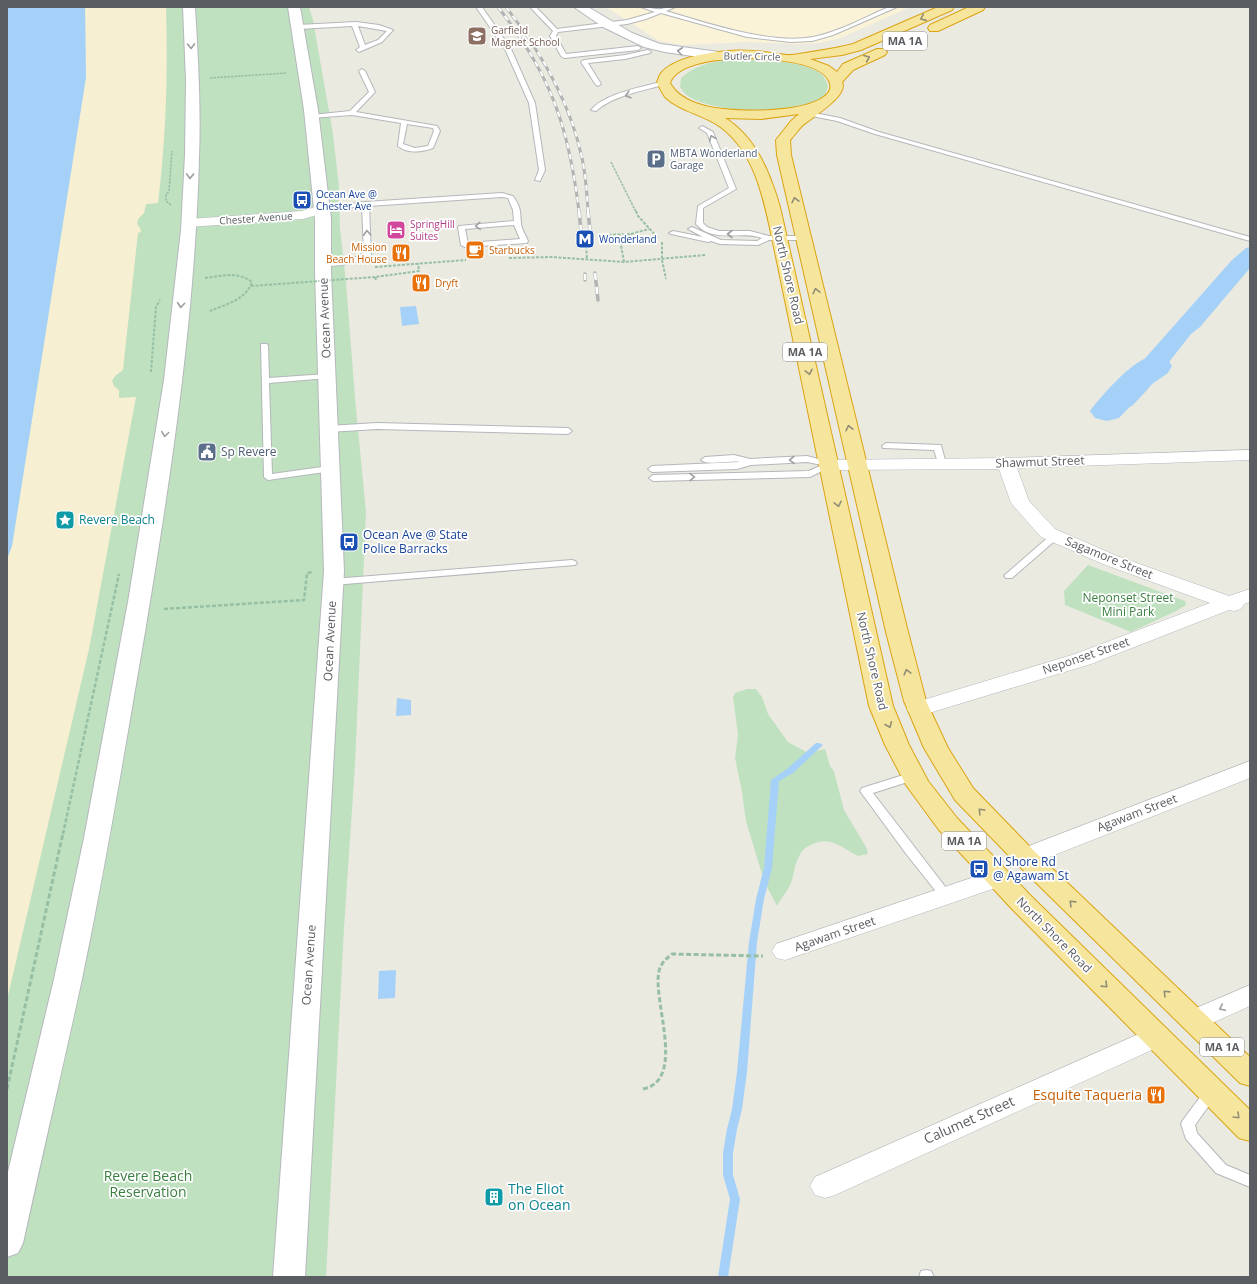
<svg xmlns="http://www.w3.org/2000/svg" width="1257" height="1284" viewBox="0 0 1257 1284" font-family="'Open Sans',sans-serif">
<style>
.commercial{fill:#fbf3d7}
.green{fill:#bfe1c0}
.sand{fill:#f7efd1}
.water{fill:#a5d1f8}
.lines{fill:none;stroke-linecap:round;stroke-linejoin:round}
.stream{fill:#a5d1f8;fill-rule:evenodd}
.river{fill:#a5d1f8;fill-rule:evenodd}
.service-casing{stroke:#b4b7bb;stroke-width:2}
.minor-casing{stroke:#b4b7bb;stroke-width:1}
.secondary-casing{stroke:#b5b8bd;stroke-width:2}
.trunk-casing{stroke:#dba312;stroke-width:2}
.path-far3{stroke:#97bfa4;stroke-width:1.5;stroke-dasharray:2.5 1;stroke-linecap:butt}
.path-far2{stroke:#97bfa4;stroke-width:2;stroke-dasharray:3 1.5;stroke-linecap:butt}
.path-far1{stroke:#97bfa4;stroke-width:2.5;stroke-dasharray:4 2;stroke-linecap:butt}
.path{stroke:#97bfa4;stroke-width:3;stroke-dasharray:5 2.5;stroke-linecap:butt}
.service{fill:#fff;fill-rule:evenodd}
.minor{fill:#fff;fill-rule:evenodd}
.secondary{fill:#fff;fill-rule:evenodd}
.trunk{fill:#f6e69d;fill-rule:evenodd}
.rail-far1-casing{stroke:#b2b3b3;stroke-width:3}
.rail-casing{stroke:#b2b3b3;stroke-width:3.5}
.rail-far1{stroke:#fff;stroke-width:2;stroke-dasharray:5.5;stroke-linecap:butt}
.rail{stroke:#fff;stroke-width:2.5;stroke-dasharray:7;stroke-linecap:butt}
.path-bridge{stroke:#97bfa4;stroke-width:2;stroke-dasharray:3 1.5;stroke-linecap:butt}
.oneway{stroke:#918d76}
.oneway2{stroke:#9c9ea0}
.labels{text-anchor:middle;stroke-width:3.5;stroke-linejoin:round;paint-order:stroke}
.far-education-label{font-size:10px;fill:#785e54;stroke:#fff;text-anchor:start}
.far-street-label{font-size:10px;fill:#5a5d61;stroke:#fff}
.far-service-label{font-size:10px;fill:#4e5e75;stroke:#fff;text-anchor:start}
.far-transit-label{font-size:10px;fill:#164399;stroke:#fff;text-anchor:start}
.far-hotel-label{font-size:10px;fill:#b23c85;stroke:#fff;text-anchor:start}
.far-food-label{font-size:10px;fill:#c56008;stroke:#fff;text-anchor:start}
.shield{fill:#fff;stroke:#8c8e90;stroke-width:1}
.shield-label{font-size:11px;font-weight:bold;fill:#5a5d61}
.street-label{font-size:12px;fill:#5a5d61;stroke:#fff}
.service-label{font-size:12px;fill:#4e5e75;stroke:#fff;text-anchor:start}
.culture-label{font-size:12px;fill:#0d838f;stroke:#fff;text-anchor:start}
.transit-label{font-size:12px;fill:#164399;stroke:#fff;text-anchor:start}
.park-label{font-size:12px;fill:#3a7f40;stroke:#fff}
.near-food-label{font-size:14px;fill:#c56008;stroke:#fff;text-anchor:end}
.near-street-label{font-size:14px;fill:#5a5d61;stroke:#fff}
.near-park-label{font-size:14px;fill:#3a7f40;stroke:#fff}
.near-culture-label{font-size:14px;fill:#0d838f;stroke:#fff;text-anchor:start}
</style>
<rect width="100%" height="100%" fill="#ebeae1"/>
<!-- commercial -->
<polygon class="commercial" points="606,7 910,7 840,38 820,43 796,44 747,42 683,45 659,41"/>
<!-- green -->
<g class="green">
<polygon points="85,7 309,7 313,20 333,134 339,187 340,228 346,283 355,398 366,512 355,765 344,928 326,1277 7,1277 7,559 12,546 86,77"/>
<path d="M727,59C749,59 803,60 820,73C825,77 826,81 828,86C827,89 826,93 824,95C803,119 713,113 688,96C685,94 682,90 680,87L681,78C694,66 709,63 727,59Z"/>
<polygon points="1088,565 1185,601 1186,605 1176,611 1131,632 1065,605 1064,591"/>
<path d="M747,689H756L762,697L768,714L788,742L808,753L825,749L830,766L834,771L844,810L866,847L868,854L858,856C841,848 832,836 813,844C805,847 801,851 798,859C794,866 794,875 791,883C788,891 781,898 777,906L764,881L746,821L742,792L735,758L738,735L733,697L735,693Z"/>
</g>
<!-- sand -->
<path class="sand" d="M85,7H166C168,72 166,139 158,203L146,204L144,213L138,219L137,224L140,228L141,232L138,233L124,360L123,370L115,376L112,381L114,386L119,390V398L136,397L89,649L7,1000V559L12,546L86,77Z"/>
<!-- water -->
<g class="water">
<polygon points="7,7 85,7 86,77 12,546 7,559"/>
<polygon points="1250,247 1250,268 1200,327 1191,334 1147,390 1132,406 1124,408 1116,406 1113,402 1118,389 1232,260 1246,248"/>
<polygon points="416,306 419,324 402,326 400,307"/>
<polygon points="397,698 411,700 411,715 396,716"/>
<polygon points="396,970 395,998 378,999 379,971"/>
</g>
<g class="lines">
<!-- stream -->
<polygon class="stream" points="816,743 819,743 823,745 793,773 779,781 772,868 764,899 757,942 747,1072 742,1109 737,1129 733,1153 733,1175 740,1199 728,1277 718,1277 730,1199 723,1175 723,1153 727,1129 732,1109 737,1072 749,942 756,899 764,868 771,780 787,769"/>
<!-- river -->
<path class="river" d="M1156,356L1168,359L1172,366L1168,373L1152,384L1119,418L1107,421L1095,418L1090,411C1101,396 1127,367 1144,359C1147,358 1152,357 1156,356Z"/>
<defs>
<g id="service">
<polygon points="476,7 482,7 511,49 535,103 545,170 540,181 535,180 539,170 529,103 505,49"/>
<path d="M530,7H536L557,29L627,20L655,12L641,7C648,7 656,10 661,9C666,8 670,7 675,7L666,11C707,23 770,45 813,37C839,32 865,17 889,7H897L833,35L812,41L791,42L747,37L661,13L646,19L627,24L558,32L556,36L566,54L638,46L641,48L638,50L564,58L561,56L550,36L553,31Z"/>
<path d="M356,22L379,25L393,30L382,42L359,52L356,50L360,47L352,26L298,29L295,27L298,25ZM358,26L387,31L378,40L365,45Z"/>
<polygon points="648,50 651,52 650,53 625,59 588,63 601,84 598,86 596,85 581,62 584,60 625,55"/>
<path d="M362,69L365,71L375,92L356,112L437,126L440,131L433,148C422,152 408,154 398,146L401,123L352,115L310,118V116L312,115L350,111L369,92L359,71ZM407,124L433,128L434,131L428,146L415,148L403,144Z"/>
<path d="M664,81L666,82V84C643,91 614,95 596,111L591,110C605,93 643,87 664,81Z"/>
<polygon points="809,112 840,118 879,132 1250,237 1250,241 875,134 837,121 807,115 807,113"/>
<path d="M702,126L713,132L736,189L703,208V223L707,227L719,231H750L769,236H807V240H769L758,245L720,244L711,241L708,242L671,234L669,233L673,231L703,237L690,230L688,229L692,227L721,240L757,241L762,238C741,230 713,244 696,224L698,206L729,188L707,133L699,128Z"/>
<path d="M502,193L513,196C521,208 520,210 521,223C521,228 526,236 528,241L527,243L465,247L461,245L458,227L459,226L514,221L513,210L508,198L502,197L369,206L371,256C361,262 329,270 319,263L323,261L352,259L364,253L362,206L322,211L319,209L320,208L365,202ZM514,225L520,239L468,243L465,229Z"/>
<polygon points="261,344 267,344 268,346 269,378 327,374 331,376 327,378 269,383 272,474 329,466 332,467 333,469 332,471 268,480 264,477"/>
<polygon points="377,423 568,428 572,431 568,434 377,429 328,432 324,429 328,426"/>
<polygon points="886,443 941,445 946,464 942,467 939,466 934,450 883,448 882,446"/>
<path d="M734,455L750,459L807,456L833,463L834,465L810,477L653,481L649,478L653,475L809,471L822,465L807,462L751,465L737,469L652,472L648,469L652,466L740,462C730,460 707,466 701,460L705,457Z"/>
<polygon points="1055,533 1058,534 1060,536 1058,538 1012,578 1006,578 1004,576 1006,574 1052,534"/>
<polygon points="572,560 575,561 577,563 575,565 333,585 328,582 333,579"/>
<polygon points="913,772 917,773 918,776 917,779 873,793 950,893 952,896 950,899 946,900 942,899 907,855 860,791 862,788"/>
<polygon points="1211,1088 1216,1089 1218,1093 1195,1125 1197,1133 1226,1165 1250,1175 1250,1187 1216,1173 1186,1139 1181,1124 1183,1120 1206,1089"/>
<polygon points="926,1270 931,1271 934,1277 919,1277 921,1271"/>
</g>
<g id="minor">
<polygon points="322,205 327,206 329,209 327,212 303,219 189,227 184,226 182,223 184,220 189,219 302,211"/>
<polygon points="1250,450 1250,460 1017,468 1029,501 1055,529 1117,556 1229,596 1250,589 1250,602 1244,604 1241,609 1234,611 1229,610 1091,664 926,714 918,716 910,714 907,709 910,704 1075,654 1210,603 1103,564 1041,537 1011,503 999,469 830,470 824,469 821,465 824,461 830,460 1006,458"/>
<polygon points="1250,761 1250,778 1034,863 1025,865 1016,863 1013,857 1016,851"/>
<polygon points="998,869 1007,872 1010,878 1007,884 785,960 776,958 772,951 776,944"/>
<polygon points="1250,985 1250,1006 1203,1027 1194,1030 1185,1027 1181,1020 1185,1013"/>
<polygon points="1157,1026 1167,1029 1170,1036 1167,1043 835,1195 825,1198 815,1195 810,1186 815,1177"/>
</g>
<g id="secondary">
<path d="M183,7H195C198,57 201,108 199,158C195,317 171,475 145,632C125,748 106,864 82,979C63,1067 42,1155 23,1243L18,1253L7,1257V1176L54,979L84,838L128,602L164,380L181,230L185,155L186,81Z"/>
<polygon points="288,7 300,7 318,110 331,219 331,272 344,571 305,1277 273,1277 324,571 315,272 315,219 304,110"/>
<polygon points="574,7 588,7 632,33 660,44 719,52 723,53 725,56 723,59 719,60 665,52 644,47 603,27"/>
</g>
<g id="trunk">
<path d="M938,7H954L952,10L861,50L842,55L810,59L829,66L837,72L843,64L877,49H885L887,52L885,55L853,70L842,82C849,96 812,117 802,126C798,130 794,136 790,140L791,155L908,632L926,701L948,748L973,788L1034,851L1250,1057V1086L1240,1083L1016,863L955,800L924,748L904,701L886,632L777,155L776,140L791,121L799,114L761,119L725,118C756,137 770,173 780,207L893,706L909,745L928,781L957,818L1030,895L1250,1110V1141L1239,1138L1012,909L939,830L906,785L885,745L869,706L776,257C766,212 759,151 716,124C700,114 678,110 665,97C662,93 660,88 657,83C658,80 659,75 662,72C679,54 729,49 753,51C762,51 785,56 792,55C812,52 833,49 853,44ZM741,58C761,58 820,60 829,81C831,85 831,89 828,93C810,115 727,113 702,105C688,101 677,95 670,83C677,62 722,59 741,58Z"/>
<polygon points="969,7 985,7 983,10 938,31 930,31 928,28 930,25"/>
</g>
</defs>
<!-- service casing -->
<use href="#service" class="service-casing"/>
<!-- minor casing -->
<use href="#minor" class="minor-casing"/>
<!-- secondary casing -->
<use href="#secondary" class="secondary-casing"/>
<!-- trunk casing -->
<use href="#trunk" class="trunk-casing"/>
<!-- path-far3 -->
<g class="path-far3">
<polyline points="210,78 287,73"/>
<polyline points="611,162 636,212"/>
<polyline points="171,205 166,201 166,195 169,191 172,151"/>
</g>
<!-- path-far2 -->
<g class="path-far2">
<polyline points="636,211 638,216 658,238"/>
<polyline points="604,235 631,234 649,229"/>
<polyline points="662,242 662,260 666,279"/>
<polyline points="579,244 586,244 587,260"/>
<polyline points="586,244 594,244"/>
<polyline points="509,258 552,257 624,262 705,255"/>
<polyline points="624,262 620,240 630,234"/>
<polyline points="375,267 466,260"/>
<path d="M205,278C221,276 238,271 252,282C246,300 226,304 210,311"/>
<polyline points="376,280 375,277 419,271 418,263"/>
<polyline points="151,372 156,307 160,300"/>
</g>
<!-- path-far1 -->
<g class="path-far1">
<polyline points="164,609 304,600 307,573 313,572"/>
<polyline points="63,834 119,574"/>
</g>
<!-- path -->
<g class="path">
<polyline points="7,1089 63,833"/>
<path d="M643,1089C687,1080 652,1000 659,971C661,963 666,959 672,954L763,956"/>
</g>
<!-- service -->
<use href="#service" class="service"/>
<!-- minor -->
<use href="#minor" class="minor"/>
<!-- secondary -->
<use href="#secondary" class="secondary"/>
<!-- trunk -->
<use href="#trunk" class="trunk"/>
<defs>
<g id="rail-far1">
<path d="M498,7C551,75 569,127 579,212"/>
<path d="M506,7C541,52 570,101 582,158C586,176 587,194 588,212"/>
</g>
<g id="rail">
<polyline points="579,211 582,241"/>
<polyline points="588,211 591,240"/>
<polyline points="595,273 598,300"/>
<polyline points="585,274 585,280"/>
</g>
</defs>
<!-- rail-far1 casing -->
<use href="#rail-far1" class="rail-far1-casing"/>
<!-- rail casing -->
<use href="#rail" class="rail-casing"/>
<!-- rail-far1 -->
<use href="#rail-far1" class="rail-far1"/>
<!-- rail -->
<use href="#rail" class="rail"/>
<!-- path-bridge -->
<polyline class="path-bridge" points="251,286 375,277"/>
</g>
<!-- one-way arrows -->
<defs><path id="oneway-chevron" d="M-2-3.5L2.5 0L-2 3.5" fill="none" stroke-width="1.6" stroke-linecap="round" stroke-linejoin="round"/></defs>
<g class="oneway">
<use href="#oneway-chevron" transform="translate(923 18) rotate(156)"/>
<use href="#oneway-chevron" transform="translate(867 58) rotate(-23)"/>
<use href="#oneway-chevron" transform="translate(795 200) rotate(-103)"/>
<use href="#oneway-chevron" transform="translate(816 291) rotate(-103)"/>
<use href="#oneway-chevron" transform="translate(809 372) rotate(78)"/>
<use href="#oneway-chevron" transform="translate(849 428) rotate(-103)"/>
<use href="#oneway-chevron" transform="translate(838 504) rotate(78)"/>
<use href="#oneway-chevron" transform="translate(907 672) rotate(-105)"/>
<use href="#oneway-chevron" transform="translate(889 725) rotate(67)"/>
<use href="#oneway-chevron" transform="translate(981 811) rotate(-134)"/>
<use href="#oneway-chevron" transform="translate(1072 903) rotate(-136)"/>
<use href="#oneway-chevron" transform="translate(1105 985) rotate(44)"/>
<use href="#oneway-chevron" transform="translate(1166 993) rotate(-136)"/>
<use href="#oneway-chevron" transform="translate(1237 1116) rotate(45)"/>
</g>
<g class="oneway2">
<use href="#oneway-chevron" transform="translate(191 46) rotate(89)"/>
<use href="#oneway-chevron" transform="translate(680 51) rotate(-173)"/>
<use href="#oneway-chevron" transform="translate(628 95) rotate(164)"/>
<use href="#oneway-chevron" transform="translate(712 138) rotate(-113)"/>
<use href="#oneway-chevron" transform="translate(190 176) rotate(92)"/>
<use href="#oneway-chevron" transform="translate(478 226) rotate(176)"/>
<use href="#oneway-chevron" transform="translate(367 233) rotate(-93)"/>
<use href="#oneway-chevron" transform="translate(730 234) rotate(-180)"/>
<use href="#oneway-chevron" transform="translate(181 305) rotate(95)"/>
<use href="#oneway-chevron" transform="translate(165 434) rotate(98)"/>
<use href="#oneway-chevron" transform="translate(792 460) rotate(177)"/>
<use href="#oneway-chevron" transform="translate(692 477) rotate(-1)"/>
<use href="#oneway-chevron" transform="translate(1222 1008) rotate(155)"/>
</g>
<!-- icons -->
<defs>
<symbol id="school-square" viewBox="-11 -11 22 22"><rect x="-9" y="-9" width="18" height="18" rx="4" fill="#8d6e63" stroke="#fff"/><path d="M0-5L7-2L0 1L-7-2ZM-4 1L0 2.5L4 1V4Q0 6-4 4Z" fill="#fff"/></symbol>
<symbol id="parking-square" viewBox="-11 -11 22 22"><rect x="-9" y="-9" width="18" height="18" rx="4" fill="#5c6f8a" stroke="#fff"/><path d="M-3.5-5.5H1a3.5 3.5 0 0 1 0 7H-1V5.5H-3.5ZM-1-3.4V-.6H.8a1.4 1.4 0 0 0 0-2.8Z" fill="#fff"/></symbol>
<symbol id="bus-square" viewBox="-11 -11 22 22"><rect x="-9" y="-9" width="18" height="18" rx="4" fill="#1a4fb4" stroke="#fff"/><path d="M-5-6H5V4H4V6H2V4H-2V6H-4V4H-5ZM-3.5-4V0h7V-4ZM-3.5 1.2v1.5H-2V1.2ZM2 1.2v1.5H3.5V1.2Z" fill="#fff"/></symbol>
<symbol id="hotel-square" viewBox="-11 -11 22 22"><rect x="-9" y="-9" width="18" height="18" rx="4" fill="#d1479c" stroke="#fff"/><path d="M-6-4.5h1.5V1H6V5H4.5V3h-9V5H-6ZM-4 0a1.8 1.8 0 1 1 3.6 0ZM.5 0V-2.5h3Q6-2.5 6 0Z" fill="#fff"/></symbol>
<symbol id="metro-square" viewBox="-11 -11 22 22"><rect x="-9" y="-9" width="18" height="18" rx="4" fill="#1a4fb4" stroke="#fff"/><path d="M-5.5 5V-5H-3L0 0L3-5H5.5V5H3V-.5L0 4L-3-.5V5Z" fill="#fff"/></symbol>
<symbol id="cafe-square" viewBox="-11 -11 22 22"><rect x="-9" y="-9" width="18" height="18" rx="4" fill="#e8710a" stroke="#fff"/><path d="M-5.5-4.5H6V0H3Q3 3.5 0 3.5H-2.5Q-5.5 3.5-5.5 0ZM3-3.2v2h1.7v-2ZM-6 4.5H4V6H-6Z" fill="#fff"/></symbol>
<symbol id="restaurant-square" viewBox="-11 -11 22 22"><rect x="-9" y="-9" width="18" height="18" rx="4" fill="#e8710a" stroke="#fff"/><path d="M-5-6h1v4h1v-4h1v4h1v-4h1v5L-1.5 .5V6h-2V.5L-5-1ZM5-6V6H3V1.5H1.5Q1.5-4 5-6Z" fill="#fff"/></symbol>
<symbol id="civic-square" viewBox="-11 -11 22 22"><rect x="-9" y="-9" width="18" height="18" rx="4" fill="#5c6f8a" stroke="#fff"/><path d="M-.6-6.5H3V-4.5H.6V-3L4-1V1h2V6H-6V1h2V-1L-.6-3ZM-1.2 2.5V6h2.4V2.5Z" fill="#fff"/></symbol>
<symbol id="sight-square" viewBox="-11 -11 22 22"><rect x="-9" y="-9" width="18" height="18" rx="4" fill="#0f9aa8" stroke="#fff"/><path d="M0-6L1.8-2.2L6-1.7L2.9 1.2L3.7 5.4L0 3.3L-3.7 5.4L-2.9 1.2L-6-1.7L-1.8-2.2Z" fill="#fff"/></symbol>
<symbol id="building-square" viewBox="-11 -11 22 22"><rect x="-9" y="-9" width="18" height="18" rx="4" fill="#0f9aa8" stroke="#fff"/><path d="M-4-6H4V6H1V3H-1V6H-4ZM-2.5-4.3h1.7v1.8h-1.7ZM.8-4.3h1.7v1.8H.8ZM-2.5-1h1.7V.8h-1.7ZM.8-1h1.7V.8H.8Z" fill="#fff"/></symbol>
</defs>
<g fill-rule="evenodd">
<use href="#school-square" x="466" y="25" width="22" height="22"/>
<use href="#parking-square" x="645" y="148" width="22" height="22"/>
<use href="#bus-square" x="291" y="189" width="22" height="22"/>
<use href="#hotel-square" x="385" y="219" width="22" height="22"/>
<use href="#metro-square" x="574" y="228" width="22" height="22"/>
<use href="#cafe-square" x="464" y="239" width="22" height="22"/>
<use href="#restaurant-square" x="390" y="242" width="22" height="22"/>
<use href="#restaurant-square" x="410" y="272" width="22" height="22"/>
<use href="#civic-square" x="196" y="441" width="22" height="22"/>
<use href="#sight-square" x="54" y="509" width="22" height="22"/>
<use href="#bus-square" x="338" y="531" width="22" height="22"/>
<use href="#bus-square" x="968" y="858" width="22" height="22"/>
<use href="#restaurant-square" x="1145" y="1084" width="22" height="22"/>
<use href="#building-square" x="483" y="1186" width="22" height="22"/>
</g>
<g class="labels">
<!-- far-education labels -->
<g class="far-education-label">
<text x="491" y="34">Garfield<tspan x="491" dy="12">Magnet School</tspan></text>
</g>
<!-- far-street labels -->
<g class="far-street-label">
<text transform="translate(752 56) rotate(1)" y="4">Butler Circle</text>
<text transform="translate(256 218) rotate(-4)" y="4">Chester Avenue</text>
</g>
<!-- far-service labels -->
<g class="far-service-label">
<text x="670" y="157">MBTA Wonderland<tspan x="670" dy="12">Garage</tspan></text>
</g>
<!-- far-transit labels -->
<g class="far-transit-label">
<text x="316" y="198">Ocean Ave @<tspan x="316" dy="12">Chester Ave</tspan></text>
<text x="599" y="243">Wonderland</text>
</g>
<!-- far-hotel labels -->
<g class="far-hotel-label">
<text x="410" y="228">SpringHill<tspan x="410" dy="12">Suites</tspan></text>
</g>
<!-- far-food labels -->
<g class="far-food-label">
<text x="387" y="251" text-anchor="end">Mission<tspan x="387" dy="12">Beach House</tspan></text>
<text x="489" y="254">Starbucks</text>
<text x="435" y="287">Dryft</text>
</g>
<!-- shield labels -->
<g class="shield">
<rect x="883" y="32" width="44" height="18" rx="3"/>
<rect x="783" y="343" width="44" height="18" rx="3"/>
<rect x="942" y="832" width="44" height="18" rx="3"/>
<rect x="1200" y="1038" width="44" height="18" rx="3"/>
</g>
<g class="shield-label">
<text x="905" y="45">MA 1A</text>
<text x="805" y="356">MA 1A</text>
<text x="964" y="845">MA 1A</text>
<text x="1222" y="1051">MA 1A</text>
</g>
<!-- street labels -->
<g class="street-label">
<text transform="translate(788 275) rotate(77)" y="4">North Shore Road</text>
<text transform="translate(325 318) rotate(-92)" y="4">Ocean Avenue</text>
<text transform="translate(1040 462) rotate(-2)" y="4">Shawmut Street</text>
<text transform="translate(1109 558) rotate(22)" y="4">Sagamore Street</text>
<text transform="translate(330 641) rotate(-87)" y="4">Ocean Avenue</text>
<text transform="translate(1086 656) rotate(-19)" y="4">Neponset Street</text>
<text transform="translate(872 661) rotate(77)" y="4">North Shore Road</text>
<text transform="translate(1137 813) rotate(-21)" y="4">Agawam Street</text>
<text transform="translate(835 934) rotate(-19)" y="4">Agawam Street</text>
<text transform="translate(1054 935) rotate(45)" y="4">North Shore Road</text>
<text transform="translate(309 965) rotate(-86)" y="4">Ocean Avenue</text>
</g>
<!-- service labels -->
<g class="service-label">
<text x="221" y="456">Sp Revere</text>
</g>
<!-- culture labels -->
<g class="culture-label">
<text x="79" y="524">Revere Beach</text>
</g>
<!-- transit labels -->
<g class="transit-label">
<text x="363" y="539">Ocean Ave @ State<tspan x="363" dy="14">Police Barracks</tspan></text>
<text x="993" y="866">N Shore Rd<tspan x="993" dy="14">@ Agawam St</tspan></text>
</g>
<!-- park labels -->
<g class="park-label">
<text x="1128" y="602">Neponset Street<tspan x="1128" dy="14">Mini Park</tspan></text>
</g>
<!-- near-food labels -->
<g class="near-food-label">
<text x="1142" y="1100">Esquite Taqueria</text>
</g>
<!-- near-street labels -->
<g class="near-street-label">
<text transform="translate(969 1120) rotate(-24)" y="5">Calumet Street</text>
</g>
<!-- near-park labels -->
<g class="near-park-label">
<text x="148" y="1181">Revere Beach<tspan x="148" dy="16">Reservation</tspan></text>
</g>
<!-- near-culture labels -->
<g class="near-culture-label">
<text x="508" y="1194">The Eliot<tspan x="508" dy="16">on Ocean</tspan></text>
</g>
</g>
<!-- border -->
<rect width="1257" height="1284" fill="none" stroke="#5a5d61" stroke-width="16"/>
</svg>
